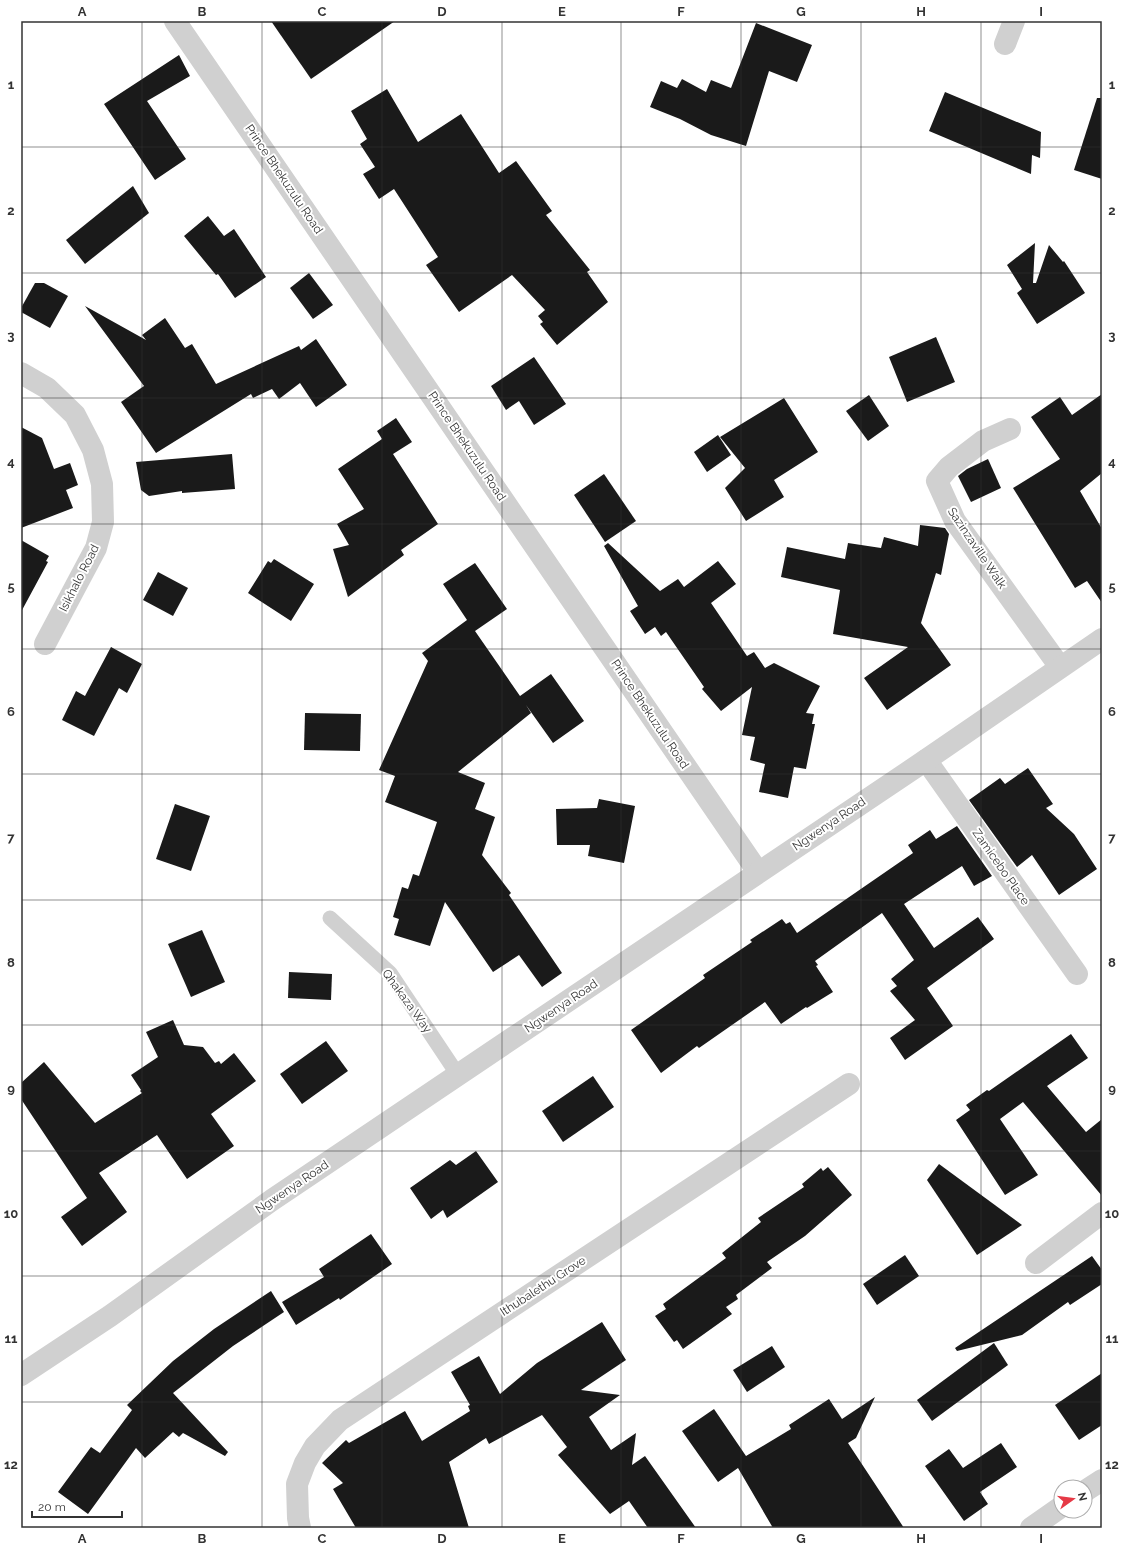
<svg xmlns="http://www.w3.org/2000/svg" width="1123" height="1549" viewBox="0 0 1123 1549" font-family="Raleway,sans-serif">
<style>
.building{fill:#1a1a1a}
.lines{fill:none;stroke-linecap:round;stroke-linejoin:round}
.service{stroke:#d0d0d0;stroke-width:15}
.minor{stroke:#d0d0d0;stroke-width:22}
.tertiary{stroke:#d0d0d0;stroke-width:22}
.grid{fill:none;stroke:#333;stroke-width:1;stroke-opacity:0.55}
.labels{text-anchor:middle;stroke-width:4;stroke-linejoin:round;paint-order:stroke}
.street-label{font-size:12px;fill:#333;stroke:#fff}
.neatline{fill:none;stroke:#333;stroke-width:1.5}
.grid-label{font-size:13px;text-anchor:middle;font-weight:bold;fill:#333}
</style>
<rect width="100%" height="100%" fill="#fff"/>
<!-- building -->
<g class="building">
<polygon points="271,21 395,21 311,79"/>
<polygon points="756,23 812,45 797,82 769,71 746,146 711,135 680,119 650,107 661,81 677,88 682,79 706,92 711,80 731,88"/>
<polygon points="179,55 190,76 147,101 186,159 155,180 104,104"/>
<polygon points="387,89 418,142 461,114 499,173 516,161 552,211 546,215 590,270 587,272 608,302 557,345 540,324 543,322 538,316 545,310 512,275 459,312 426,265 438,257 394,189 379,199 363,174 375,167 360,144 367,139 351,111"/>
<polygon points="945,92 1041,132 1040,158 1032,155 1031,174 929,131"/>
<polygon points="1097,98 1102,98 1102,179 1074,170"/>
<polygon points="133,186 149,213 85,264 66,240"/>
<polygon points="208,216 224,236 234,229 266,277 235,298 218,274 216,275 184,236"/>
<polygon points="1035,243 1033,283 1036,283 1049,245 1063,262 1064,261 1085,293 1037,324 1017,293 1022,289 1007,265"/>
<polygon points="309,273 333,305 313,319 290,288"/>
<polygon points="35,283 44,283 68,296 50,328 21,312 21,308"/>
<polygon points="85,306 146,340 142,335 165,318 185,348 192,344 216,384 299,346 301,350 316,339 347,385 316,407 300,383 279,399 272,389 253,398 251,394 156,453 121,402 144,386"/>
<polygon points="936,337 955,382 907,402 889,357"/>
<polygon points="534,357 566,404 534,425 519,401 506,410 491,386"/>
<polygon points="1102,394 1102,473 1080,491 1102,529 1102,603 1087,581 1075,588 1013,488 1060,459 1031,417 1060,397 1072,415"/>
<polygon points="869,395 889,426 868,441 846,411"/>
<polygon points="784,398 818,452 774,480 784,497 746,521 725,488 745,468 720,437"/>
<polygon points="396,418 412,442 393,454 438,524 401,550 404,555 348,597 333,549 349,545 337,524 364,509 338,469 382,439 377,431"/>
<polygon points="21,427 42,438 54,469 70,463 78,485 66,490 73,508 21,528"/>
<polygon points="718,435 731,455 707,472 694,452"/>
<polygon points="232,454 235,489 182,493 182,491 149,496 141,490 136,462"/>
<polygon points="988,459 1001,488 971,502 958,476 967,469"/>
<polygon points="604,474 636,521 605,542 574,495"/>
<polygon points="920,525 945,528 949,534 941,575 936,573 921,623 951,665 887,710 864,678 908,647 833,634 840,590 781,577 787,547 845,559 848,543 881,548 884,537 918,546"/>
<polygon points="21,540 49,556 46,561 48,562 21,612"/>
<polygon points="608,543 660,591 678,579 684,587 718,561 736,584 711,603 747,656 754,652 765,668 774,663 820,686 806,713 814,714 812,724 815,724 806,769 794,767 788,798 759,792 765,764 750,760 755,737 742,735 752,687 721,711 702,689 704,687 666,632 661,636 655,627 645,634 630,611 638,606 604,546"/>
<polygon points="274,559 314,584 291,621 248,593 268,561 271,563"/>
<polygon points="475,563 507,609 475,631 520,696 551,674 584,721 553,743 526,705 531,713 458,772 485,783 475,809 495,817 482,855 511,893 509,895 562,973 542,987 519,955 493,972 445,902 430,946 394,935 399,919 393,917 402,887 408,889 413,874 419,876 437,822 385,802 395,776 379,770 428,661 422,653 467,620 443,584"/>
<polygon points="158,572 188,588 173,616 143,600"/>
<polygon points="111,647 142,664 127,693 119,688 94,736 62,720 76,691 85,696"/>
<polygon points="305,713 361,714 360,751 304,750"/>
<polygon points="1028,768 1053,804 1046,808 1074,834 1097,869 1059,895 1032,855 1017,867 969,800 1000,778 1005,784"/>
<polygon points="599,799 635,806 624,863 588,856 590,845 557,845 556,809 597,808"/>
<polygon points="175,804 210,816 191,871 156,859"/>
<polygon points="957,826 992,876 974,886 962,866 904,904 934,948 978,917 994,939 927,988 953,1026 905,1060 890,1038 915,1020 890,991 897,986 891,979 914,960 882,913 815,961 818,965 816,966 833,992 807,1008 806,1007 781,1024 765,1002 699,1048 697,1046 661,1073 631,1030 705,978 703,975 752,942 750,940 782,919 786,924 790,922 797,933 913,853 908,845 930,830 936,839"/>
<polygon points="202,930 225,982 191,997 168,944"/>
<polygon points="289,972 332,974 331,1000 288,998"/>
<polygon points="173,1020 184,1045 203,1047 215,1063 219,1061 221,1064 234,1053 256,1081 211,1114 234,1146 187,1179 157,1135 99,1173 127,1212 82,1246 61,1217 87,1198 21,1099 21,1083 44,1062 95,1123 142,1093 140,1091 141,1090 131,1075 158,1057 146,1032"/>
<polygon points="1071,1034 1088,1058 1047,1086 1086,1132 1102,1119 1102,1196 1023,1102 1000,1119 1038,1175 1005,1195 956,1120 970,1110 966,1105 987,1090 989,1091"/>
<polygon points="326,1041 348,1071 302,1104 280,1074"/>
<polygon points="593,1076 614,1107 563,1142 542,1111"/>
<polygon points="476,1151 498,1182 447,1218 443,1210 431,1219 410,1188 450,1160 456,1165"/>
<polygon points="939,1164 1022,1225 977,1255 927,1180"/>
<polygon points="828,1167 852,1195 805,1236 767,1262 772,1268 736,1295 738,1299 726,1307 732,1314 683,1349 677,1340 674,1342 655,1316 666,1309 663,1304 726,1258 722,1253 761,1222 758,1218 804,1187 802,1184 821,1168 823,1171"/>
<polygon points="371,1234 392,1264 340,1300 339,1298 296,1325 282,1302 324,1277 319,1269"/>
<polygon points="905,1255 919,1276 877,1305 863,1284"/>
<polygon points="1092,1256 1102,1270 1102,1284 1070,1305 1068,1302 1022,1335 957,1351 955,1348"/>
<polygon points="271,1291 284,1312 233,1346 173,1393 228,1452 225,1456 183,1433 179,1437 173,1432 145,1458 136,1448 88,1514 58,1492 91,1447 100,1453 132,1410 127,1405 173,1361 214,1329"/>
<polygon points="602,1322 626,1360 581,1390 620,1395 589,1417 611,1450 636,1433 632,1465 645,1456 696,1528 648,1528 629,1501 610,1514 558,1455 567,1447 542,1415 489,1444 486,1438 449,1462 469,1528 356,1528 333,1489 343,1483 322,1463 346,1440 349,1443 405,1411 422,1441 470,1411 468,1406 470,1405 451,1372 479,1356 500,1394 537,1363"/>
<polygon points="994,1343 1008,1365 932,1421 917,1400"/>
<polygon points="772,1346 785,1367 747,1392 733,1370"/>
<polygon points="1102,1373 1102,1425 1079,1440 1055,1405"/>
<polygon points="875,1397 856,1438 848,1443 904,1528 773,1528 738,1468 718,1482 682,1431 714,1409 746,1456 791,1429 789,1425 829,1399 842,1419"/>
<polygon points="1001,1443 1017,1467 980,1492 988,1504 964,1521 925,1466 949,1449 963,1468"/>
</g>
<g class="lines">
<!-- service -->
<polyline class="service" points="330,918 390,973 458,1075"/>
<!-- minor -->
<g class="minor">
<polyline points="175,21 758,872"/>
<polyline points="1005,44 1014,21"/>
<polyline points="21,373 47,388 75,415 93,450 102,484 103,522 96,548 45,644"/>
<polyline points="1010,429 983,441 949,467 937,481 955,521 1060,667"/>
<polyline points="926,760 1077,974"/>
<polyline points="1036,1263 1102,1213"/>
<polyline points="1085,1491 1102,1480"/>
<polyline points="300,1528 298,1518 297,1484 305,1463 315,1446 340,1420 849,1084"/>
<polyline points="1031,1528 1061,1507"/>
</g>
<!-- tertiary -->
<polyline class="tertiary" points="21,1375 110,1316 272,1200 926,760 1102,639"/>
</g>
<!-- grid -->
<path class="grid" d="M142,21V1528M262,21V1528M382,21V1528M502,21V1528M621,21V1528M741,21V1528M861,21V1528M981,21V1528M21,147H1102M21,273H1102M21,398H1102M21,524H1102M21,649H1102M21,774H1102M21,900H1102M21,1025H1102M21,1151H1102M21,1276H1102M21,1402H1102"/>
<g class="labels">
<!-- street labels -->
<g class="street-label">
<text transform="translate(284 179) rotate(56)" y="4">Prince Bhekuzulu Road</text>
<text transform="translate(467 446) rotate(56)" y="4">Prince Bhekuzulu Road</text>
<text transform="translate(977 548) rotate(56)" y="4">Sazinzaville Walk</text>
<text transform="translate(79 578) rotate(-63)" y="4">Isikhalo Road</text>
<text transform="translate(650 714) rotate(56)" y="4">Prince Bhekuzulu Road</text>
<text transform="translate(829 824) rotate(-34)" y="4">Ngwenya Road</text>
<text transform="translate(1001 867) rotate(55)" y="4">Zamicebo Place</text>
<text transform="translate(407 1001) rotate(54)" y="4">Qhakaza Way</text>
<text transform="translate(561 1006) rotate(-34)" y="4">Ngwenya Road</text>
<text transform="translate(292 1187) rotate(-34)" y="4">Ngwenya Road</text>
<text transform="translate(543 1286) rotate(-33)" y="4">Ithubalethu Grove</text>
</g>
</g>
<!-- border -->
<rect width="1123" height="1549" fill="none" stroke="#ffffff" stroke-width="44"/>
<!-- north arrow -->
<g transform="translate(1073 1499) rotate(76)"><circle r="19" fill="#ffffff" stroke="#adadad"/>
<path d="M0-3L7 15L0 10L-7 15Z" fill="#e63946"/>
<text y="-6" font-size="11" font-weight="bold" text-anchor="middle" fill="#333333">N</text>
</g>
<!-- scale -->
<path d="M32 1511v6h90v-6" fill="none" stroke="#333333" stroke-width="2"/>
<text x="38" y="1511" font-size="12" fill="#333333" stroke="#ffffff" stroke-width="3" paint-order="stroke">20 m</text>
<rect x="22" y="22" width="1079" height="1505" class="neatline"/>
<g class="grid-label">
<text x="82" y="16">A</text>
<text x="202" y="16">B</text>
<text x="322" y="16">C</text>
<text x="442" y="16">D</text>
<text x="562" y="16">E</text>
<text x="681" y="16">F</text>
<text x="801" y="16">G</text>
<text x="921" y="16">H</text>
<text x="1041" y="16">I</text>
<text x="11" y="89">1</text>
<text x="1112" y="89">1</text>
<text x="11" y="215">2</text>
<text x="1112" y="215">2</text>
<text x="11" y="340">3</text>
<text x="1112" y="340">3</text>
<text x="11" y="466">4</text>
<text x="1112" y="466">4</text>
<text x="11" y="591">5</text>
<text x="1112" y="591">5</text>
<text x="11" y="716">6</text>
<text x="1112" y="716">6</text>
<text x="11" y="842">7</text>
<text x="1112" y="842">7</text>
<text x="11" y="967">8</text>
<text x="1112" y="967">8</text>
<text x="11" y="1093">9</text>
<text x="1112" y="1093">9</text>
<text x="11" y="1218">10</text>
<text x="1112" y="1218">10</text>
<text x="11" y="1343">11</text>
<text x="1112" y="1343">11</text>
<text x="11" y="1469">12</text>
<text x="1112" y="1469">12</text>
<text x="82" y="1543">A</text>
<text x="202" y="1543">B</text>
<text x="322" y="1543">C</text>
<text x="442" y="1543">D</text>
<text x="562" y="1543">E</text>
<text x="681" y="1543">F</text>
<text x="801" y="1543">G</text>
<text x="921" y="1543">H</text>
<text x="1041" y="1543">I</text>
</g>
</svg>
